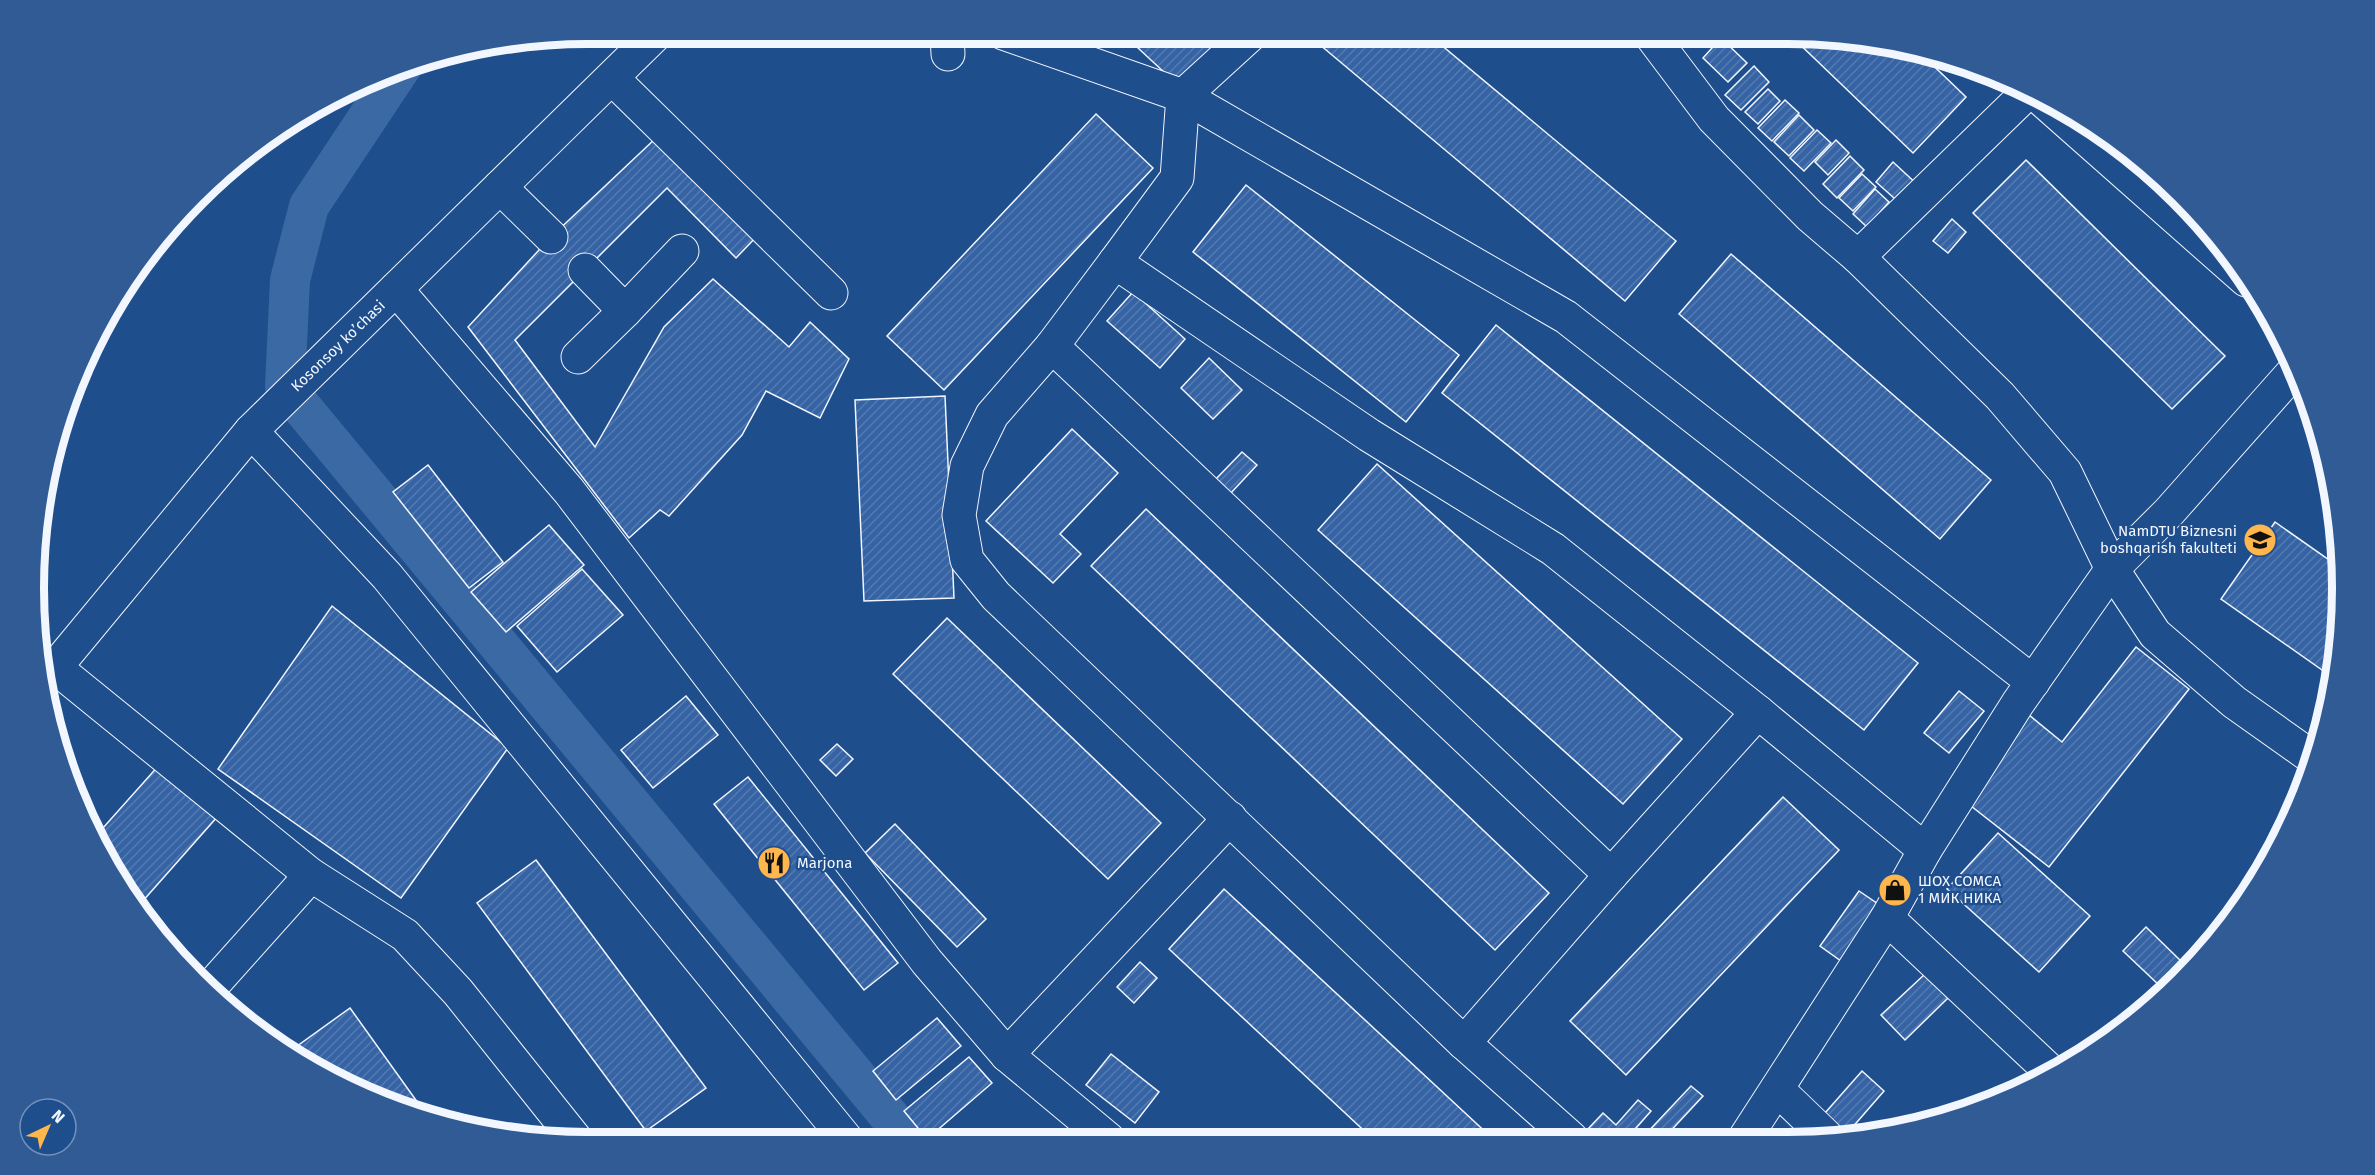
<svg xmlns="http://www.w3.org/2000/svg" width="2375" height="1175" viewBox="0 0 2375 1175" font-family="'Fira Sans',sans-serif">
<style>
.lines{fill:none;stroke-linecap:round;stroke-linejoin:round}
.canal{stroke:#3b69a3;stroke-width:40}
.building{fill:url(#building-hatch);stroke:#f2f6ff;stroke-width:1.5}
.minor-casing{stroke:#f2f6ff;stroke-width:35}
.major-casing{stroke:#f2f6ff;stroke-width:35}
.minor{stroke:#1f4e8c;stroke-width:33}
.major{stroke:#1f4e8c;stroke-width:33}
.labels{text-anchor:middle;stroke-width:4.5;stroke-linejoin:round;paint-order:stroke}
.street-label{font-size:15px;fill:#f2f6ff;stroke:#1f4e8c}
.poi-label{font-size:15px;fill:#f2f6ff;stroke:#1f4e8c;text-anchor:start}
.rim{fill:none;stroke:#f2f6ff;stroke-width:8}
</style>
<defs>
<pattern id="building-hatch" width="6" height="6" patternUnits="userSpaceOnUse" patternTransform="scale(1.5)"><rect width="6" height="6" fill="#3563a3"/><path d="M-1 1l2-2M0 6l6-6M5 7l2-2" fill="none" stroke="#537ab1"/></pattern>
</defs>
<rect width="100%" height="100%" fill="#1f4e8c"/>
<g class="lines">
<!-- canal -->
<polyline class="canal" points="402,66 309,206 290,280 285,387 909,1140"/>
</g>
<!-- building -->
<g class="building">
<polygon points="1126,34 1178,34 1187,41 1194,34 1226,34 1228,35 1180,87 1124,35"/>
<polygon points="1318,34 1428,34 1676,241 1625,301 1313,39"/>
<polygon points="1789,34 1823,34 1917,50 1966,97 1913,153"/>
<polygon points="1721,38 1747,63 1728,82 1703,58"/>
<polygon points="1754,66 1769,82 1741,110 1725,95"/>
<polygon points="1768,89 1780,101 1758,124 1745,112"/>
<polygon points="1785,100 1799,113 1772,141 1758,128"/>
<polygon points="1096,114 1153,168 944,390 887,336"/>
<polygon points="1799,115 1814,130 1789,156 1774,142"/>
<polygon points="1817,130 1831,143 1804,171 1790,158"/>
<polygon points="656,138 758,235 736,258 667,188 515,340 595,447 664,327 713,279 789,347 810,322 849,359 820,418 766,391 742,435 669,516 660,510 629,538 468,327 551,237"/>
<polygon points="1836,140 1849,153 1828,175 1815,162"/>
<polygon points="1850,156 1864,170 1837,198 1823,184"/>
<polygon points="2026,160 2225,356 2172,409 1973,213"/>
<polygon points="1893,162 1920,187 1903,206 1876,182"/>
<polygon points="1862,174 1876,187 1853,211 1839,198"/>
<polygon points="1246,185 1459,355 1406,422 1193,252"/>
<polygon points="1875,189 1889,202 1867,227 1853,214"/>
<polygon points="1952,219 1966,232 1948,253 1933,241"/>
<polygon points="1731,254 1991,480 1940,539 1679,314"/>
<polygon points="1133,292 1185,339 1160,368 1107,321"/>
<polygon points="1496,325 1918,663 1864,730 1442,393"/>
<polygon points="1209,358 1242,390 1213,419 1181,388"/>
<polygon points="945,396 954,598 864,601 855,400"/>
<polygon points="1072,429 1118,473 1060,534 1081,554 1053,583 986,521"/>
<polygon points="1242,452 1257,465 1230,494 1215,480"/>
<polygon points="1377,464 1682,739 1623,804 1318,530"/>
<polygon points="428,465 503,562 469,588 393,492"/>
<polygon points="1146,509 1549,893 1495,950 1091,566"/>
<polygon points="2275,522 2339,567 2341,623 2332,677 2221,599"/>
<polygon points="549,525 584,565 506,632 471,592"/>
<polygon points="582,569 623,615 557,672 517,626"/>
<polygon points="332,606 508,748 401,898 218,769"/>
<polygon points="947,618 1161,823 1108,879 893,674"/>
<polygon points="2136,647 2189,689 2049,867 1962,799 2029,715 2062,742"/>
<polygon points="1959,691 1984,711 1949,753 1924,733"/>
<polygon points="686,696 718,735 653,788 621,750"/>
<polygon points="837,744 853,759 836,776 820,760"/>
<polygon points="160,764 218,816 141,903 94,838"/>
<polygon points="748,777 898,963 864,990 714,804"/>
<polygon points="1783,797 1839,850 1626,1075 1570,1021"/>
<polygon points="895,824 986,919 957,947 865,853"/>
<polygon points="1998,833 2090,916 2039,972 1947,889"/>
<polygon points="536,860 706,1088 646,1131 477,903"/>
<polygon points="1224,889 1492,1138 1373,1139 1169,949"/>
<polygon points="1859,891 1881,906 1841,961 1820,946"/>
<polygon points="2146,927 2184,964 2161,987 2123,951"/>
<polygon points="1140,962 1157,978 1134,1003 1117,987"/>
<polygon points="1925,974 1948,998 1905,1040 1881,1015"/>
<polygon points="350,1008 428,1117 343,1085 293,1049"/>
<polygon points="937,1018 961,1046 896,1100 873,1071"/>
<polygon points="1111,1054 1159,1092 1135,1123 1086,1085"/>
<polygon points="969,1057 992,1083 927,1139 904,1111"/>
<polygon points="1862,1071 1884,1091 1844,1137 1837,1137 1818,1121"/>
<polygon points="1691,1086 1703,1096 1664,1138 1644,1136"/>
<polygon points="1638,1100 1651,1111 1629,1136 1631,1138 1598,1138 1588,1129 1603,1113 1616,1125"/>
</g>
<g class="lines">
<defs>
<g id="minor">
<polyline points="947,33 948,54"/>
<polyline points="1003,33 1183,96 1566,317 2033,682"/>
<polyline points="1251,34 1183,96 1177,178 1115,262 1369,435 1553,549 1758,712 1925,850"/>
<polyline points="1650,34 1714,119 1810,216 1858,257 2000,396 2065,472 2112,569 2155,634 2234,702 2313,758"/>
<polyline points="612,78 831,293"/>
<polyline points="2030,89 2246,280"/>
<polyline points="500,187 551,237"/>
<polyline points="1858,257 2031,89"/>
<polyline points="1115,262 1052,346 1611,875"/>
<polyline points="585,270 625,311 682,251"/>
<polyline points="396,289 569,491 927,962 1007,1055 1108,1139"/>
<polyline points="1052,346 992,415 967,466 959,515 967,560 996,596 1464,1043 1611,875 1758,712"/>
<polyline points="578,357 625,311"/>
<polyline points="251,431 387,576 847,1140"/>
<polyline points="56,668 311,875 405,935 458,992 577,1141"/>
<polyline points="1887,918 2050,1071"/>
<polyline points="209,989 311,875"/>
<polyline points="1464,1043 1571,1138"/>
<polyline points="1007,1055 1230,818"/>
<polyline points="1777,1089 1827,1137"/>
<polyline points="1745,1138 1887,918 1925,850 2018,703 2112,569 2169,512 2295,370"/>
</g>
<polyline id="major" points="44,681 251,431 657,33"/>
</defs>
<!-- minor casing -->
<use href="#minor" class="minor-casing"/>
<!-- major casing -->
<use href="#major" class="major-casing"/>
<!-- minor -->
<use href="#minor" class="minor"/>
<!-- major -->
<use href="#major" class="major"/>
</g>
<!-- icons -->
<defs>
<symbol id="university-disc" viewBox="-11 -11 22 22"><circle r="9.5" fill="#ffb74d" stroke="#1f4e8c"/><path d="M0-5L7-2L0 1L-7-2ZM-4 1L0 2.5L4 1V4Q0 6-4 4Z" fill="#111"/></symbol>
<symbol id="restaurant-disc" viewBox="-11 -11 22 22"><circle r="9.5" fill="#ffb74d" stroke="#1f4e8c"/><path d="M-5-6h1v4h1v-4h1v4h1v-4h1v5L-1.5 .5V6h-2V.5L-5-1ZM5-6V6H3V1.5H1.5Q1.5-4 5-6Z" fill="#111"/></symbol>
<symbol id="shop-disc" viewBox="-11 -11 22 22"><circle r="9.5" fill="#ffb74d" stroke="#1f4e8c"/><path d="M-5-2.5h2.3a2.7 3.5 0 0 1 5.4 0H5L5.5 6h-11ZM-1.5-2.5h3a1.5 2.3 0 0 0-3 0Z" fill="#111"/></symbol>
</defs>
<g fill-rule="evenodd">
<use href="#university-disc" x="2241" y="521" width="38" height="38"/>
<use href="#restaurant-disc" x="755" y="844" width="38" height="38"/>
<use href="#shop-disc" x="1876" y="871" width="38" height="38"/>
</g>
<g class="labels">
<!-- street labels -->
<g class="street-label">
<text transform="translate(338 346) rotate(-44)" y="5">Kosonsoy ko’chasi</text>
</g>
<!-- poi labels -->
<g class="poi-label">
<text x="2237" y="536" text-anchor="end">NamDTU Biznesni<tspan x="2237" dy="17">boshqarish fakulteti</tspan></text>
<text x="797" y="868">Marjona</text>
<text x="1918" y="886">ШОХ СОМСА<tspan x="1918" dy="17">1 МИК НИКА</tspan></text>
</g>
</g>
<!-- crop -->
<path d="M0 0H2375V1175H0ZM588 44H1788A544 544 0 0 1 2332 588V588A544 544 0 0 1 1788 1132H588A544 544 0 0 1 44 588V588A544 544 0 0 1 588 44Z" fill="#305b95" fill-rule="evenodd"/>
<path class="rim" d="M588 44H1788A544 544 0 0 1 2332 588V588A544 544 0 0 1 1788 1132H588A544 544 0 0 1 44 588V588A544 544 0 0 1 588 44Z"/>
<!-- north arrow -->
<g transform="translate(48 1127) rotate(44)"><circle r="28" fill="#1f4e8c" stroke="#7391ba" stroke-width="1.5"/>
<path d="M0-4.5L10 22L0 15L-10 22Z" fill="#ffb74d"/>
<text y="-9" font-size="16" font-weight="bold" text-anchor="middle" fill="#f2f6ff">N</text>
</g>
</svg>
